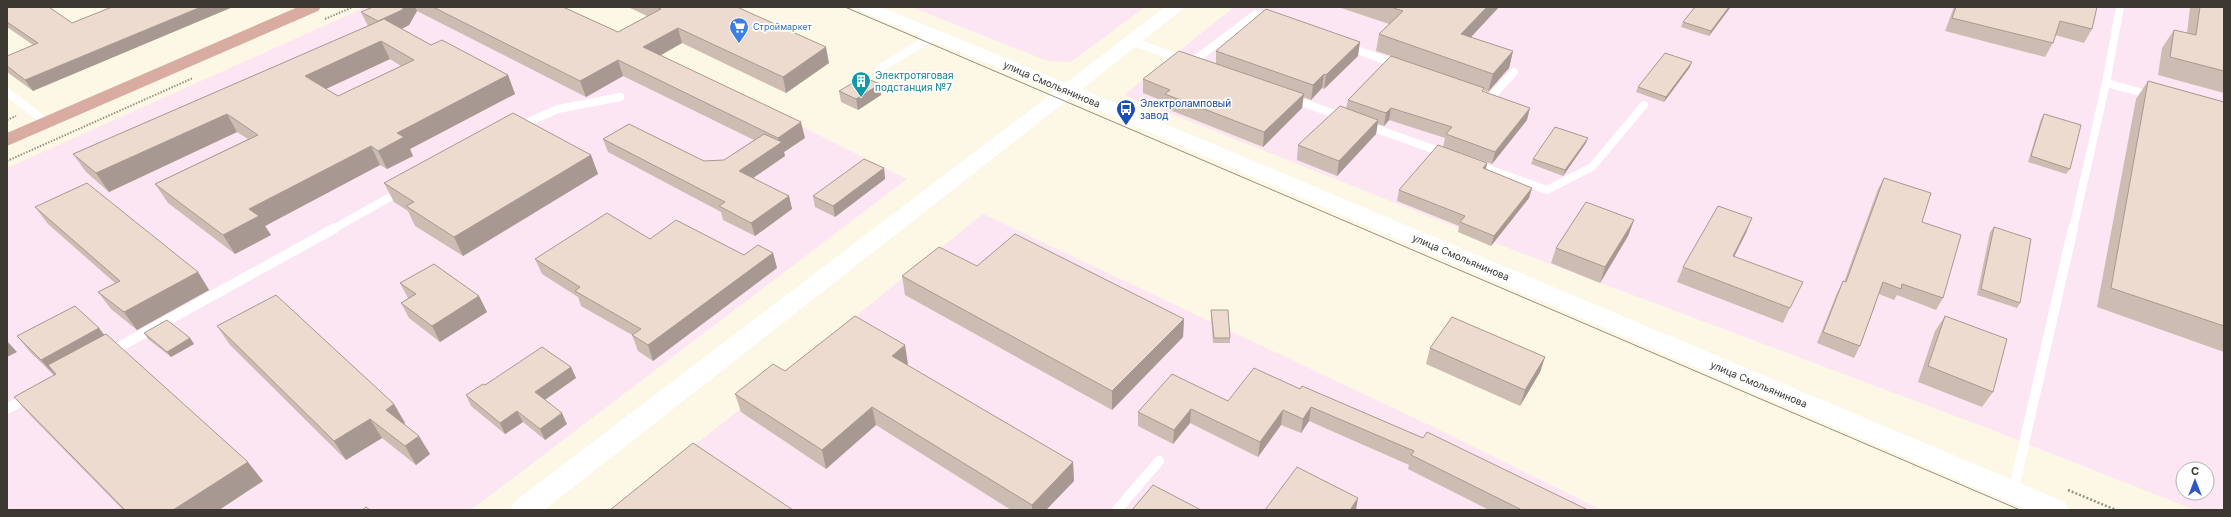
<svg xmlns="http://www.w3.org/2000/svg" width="2231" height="517" viewBox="0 0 2231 517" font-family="Inter,sans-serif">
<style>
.industrial{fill:#fde6f3;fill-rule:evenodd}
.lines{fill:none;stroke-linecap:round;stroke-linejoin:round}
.path-far1{stroke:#959285;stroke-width:2;stroke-dasharray:1.5 1.5;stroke-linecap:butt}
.path{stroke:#959285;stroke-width:2.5;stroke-dasharray:2 2;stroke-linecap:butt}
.service-far1{stroke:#fff;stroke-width:8}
.service{stroke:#fff;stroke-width:10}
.tertiary{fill:#fff;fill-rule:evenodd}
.primary{fill:#d9aca1;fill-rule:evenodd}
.tram{stroke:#928e82;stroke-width:1}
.wall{fill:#cdbcb2;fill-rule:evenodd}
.shaded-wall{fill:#a79991}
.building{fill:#eedbcf;stroke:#a79991;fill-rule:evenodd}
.labels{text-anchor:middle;stroke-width:3.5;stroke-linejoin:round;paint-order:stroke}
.far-shop-label{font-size:9px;fill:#366cbe;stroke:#fff;text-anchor:start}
.culture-label{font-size:10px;fill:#0d838f;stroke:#fff;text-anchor:start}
.street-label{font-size:10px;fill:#3b3932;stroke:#fff}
.transit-label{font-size:10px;fill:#164399;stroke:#fff;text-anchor:start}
</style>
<rect width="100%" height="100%" fill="#fdf8e5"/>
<!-- industrial -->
<g class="industrial">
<polygon points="366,7 562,7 907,179 471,510 7,510 7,168"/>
<polygon points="911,7 1145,7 1071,62 1048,61"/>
<path d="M1234,7H2224V510H2195L1987,428L1521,253L1124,95ZM2183,469H2207V493H2183Z"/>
<polygon points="983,214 1429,425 1602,510 614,510"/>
</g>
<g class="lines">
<!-- path-far1 -->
<g class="path-far1">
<polyline points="325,19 353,7"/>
<polyline points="7,120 16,116"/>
<polyline points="7,161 193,78"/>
</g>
<!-- path -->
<polyline class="path" points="2068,490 2116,510"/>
<!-- service-far1 -->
<g class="service-far1">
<polyline points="1131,41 1185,60"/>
<polyline points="1348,47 1396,64"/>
<polyline points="1191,63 1256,14 1270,19"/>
<polyline points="879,69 935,35"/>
<polyline points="2106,83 2151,95"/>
<polyline points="7,92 47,123"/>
<polyline points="1484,96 1490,98 1514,72"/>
<polyline points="1293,99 1343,117"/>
<polyline points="1366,125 1444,153"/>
<polyline points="517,127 558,109 620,97"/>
<polyline points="1475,164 1547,190 1592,167 1644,105"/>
<polyline points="333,229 401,191"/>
<polyline points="2073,229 2106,83 2120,7"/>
</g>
<!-- service -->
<g class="service">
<polyline points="110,352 335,228"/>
<polyline points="7,409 29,397"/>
<polyline points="2013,492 2073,228"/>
<polyline points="1117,510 1159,461"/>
</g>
<!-- tertiary -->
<polygon class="tertiary" points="857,7 881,7 1066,83 1165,7 1185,7 1082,89 2065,502 2068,510 2027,510 1070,98 544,510 511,510 514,502 1055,91 860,11"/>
<!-- primary -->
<polygon class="primary" points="298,7 321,7 318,11 7,146 7,133"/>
<!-- tram -->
<polyline class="tram" points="845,7 2020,510"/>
</g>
<!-- wall -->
<g class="wall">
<polygon points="7,7 49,7 33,91 7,72 7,56 33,45 7,27"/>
<path d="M373,7H563L618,32L647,16L628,7H737L829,63L786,93L682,43L661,55L805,138L784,152L785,156L752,178L789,196L792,209L755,236L723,220L721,212L608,152L603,139L704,161L724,160L754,140L623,76L586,97L417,11L409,25L402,29L431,45L508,75L515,94L410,149L413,156L387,169L380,165L265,226L271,235L235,254L168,203L155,184L248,139L237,132L109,192L86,172L73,154L368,26L361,12ZM390,59L401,66L338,96L326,89Z"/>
<polygon points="1338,7 1499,7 1471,37 1513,51 1509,68 1488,92 1483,90 1483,91 1527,120 1492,164 1443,147 1445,138 1389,120 1384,126 1378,124 1376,134 1337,176 1297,160 1298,145 1346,108 1348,100 1391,56 1376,51 1379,34 1389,24"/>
<polygon points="1695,7 1730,7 1709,36 1681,27 1683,22"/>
<polygon points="1954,7 2097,7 2092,29 2084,43 2055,35 2053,43 2045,57 1945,31"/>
<polygon points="2190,7 2224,7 2224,93 2158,75 2162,48 2174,30 2187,33"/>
<polygon points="1216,51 1358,56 1324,89 1322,88 1311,100 1303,97 1302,108 1263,147 1165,108 1165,102 1143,93 1143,79 1216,64"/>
<polygon points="1690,67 1664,102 1636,92 1638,87"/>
<polygon points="2148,81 2224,102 2224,352 2097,307 2136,99"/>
<polygon points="880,84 881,95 858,110 841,102 839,91"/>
<polygon points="2044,114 2070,169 2066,174 2028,162 2041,119"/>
<polygon points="1586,143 1563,176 1531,164 1533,159"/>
<polygon points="591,155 598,174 463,256 415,226 408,211 394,202 384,183"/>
<polygon points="1487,163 1486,169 1532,188 1529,198 1491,246 1458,232 1459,226 1397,201 1399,190"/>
<polygon points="884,168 885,179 835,217 815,207 813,196"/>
<polygon points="1884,178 1922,222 1943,298 1936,310 1897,295 1894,300 1879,294 1860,346 1854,358 1817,343 1837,293 1843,281 1844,282 1878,189"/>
<polygon points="35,207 198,272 209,290 137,330 111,309 98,292 115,283 48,224"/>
<polygon points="1752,218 1734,256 1790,308 1783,323 1677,282 1683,267"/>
<polygon points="1634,220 1628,236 1600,283 1551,263 1556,248"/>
<polygon points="1994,227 2020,303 2017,308 1977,295 1990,232"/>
<polygon points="650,239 744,255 773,253 777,268 653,361 638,351 632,335 581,306 578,297 542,274 535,259"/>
<polygon points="977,266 1184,319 1183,337 1112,410 905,295 902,276"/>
<polygon points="400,283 479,296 487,312 440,342 409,318 401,303 408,298"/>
<polygon points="1211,310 1230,338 1230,343 1213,343 1211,316"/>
<polygon points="1945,316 1993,392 1982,407 1918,382 1935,331"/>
<polygon points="217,326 394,404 405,423 404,424 430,454 416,465 382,438 346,460 230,345"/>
<polygon points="99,328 104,335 263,481 219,510 123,510 31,416 14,397 54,375 30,352 17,336"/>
<polygon points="144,333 190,338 194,344 171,357 148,339"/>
<polygon points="1430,348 1545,357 1540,372 1520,406 1426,364"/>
<polygon points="908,364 907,365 1073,462 1074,481 1046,510 1011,510 876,425 826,469 741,412 735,394 785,371"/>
<polygon points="571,367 576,378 545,400 567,424 545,440 523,422 505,434 471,406 466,395 485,385"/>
<polygon points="1300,389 1588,510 1489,510 1408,469 1409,465 1309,421 1301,433 1281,425 1258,457 1190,423 1173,444 1138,426 1138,412 1228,401"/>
</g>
<!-- shaded-wall -->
<g class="shaded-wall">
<polygon points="201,7 233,7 33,91 25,80"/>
<polygon points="404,7 415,7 417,11 409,25 386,37 378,21"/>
<polygon points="1487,7 1499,7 1458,51 1461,34"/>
<polygon points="1729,7 1730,7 1730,8 1709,36 1711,31"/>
<polygon points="678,28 682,43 647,63 643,47"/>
<polygon points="381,41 390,59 315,94 305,76"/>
<polygon points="1360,42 1358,56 1324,89 1326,75"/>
<polygon points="826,47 829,63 786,93 783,77"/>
<polygon points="1513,51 1509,68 1488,92 1493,74"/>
<polygon points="618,60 623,76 586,97 580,81"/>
<polygon points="1692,62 1690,67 1664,102 1666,97"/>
<polygon points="1324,74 1322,88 1311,100 1313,85"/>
<polygon points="508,75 515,94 410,149 413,156 387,169 378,151 397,133"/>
<polygon points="880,84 881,95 858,110 856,99"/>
<polygon points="1304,94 1302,108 1263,147 1264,132"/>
<polygon points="1391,108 1389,120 1384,126 1386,113"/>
<polygon points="1530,108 1527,120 1492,164 1495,152"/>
<polygon points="227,114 237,132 109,192 96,173"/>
<polygon points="1378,120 1376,134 1337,176 1339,161"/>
<polygon points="801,122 805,138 784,152 785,156 743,185 739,171 779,144 778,138"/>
<polygon points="1588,138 1586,143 1563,176 1565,170"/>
<polygon points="371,146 380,165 265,226 271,235 235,254 223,235 249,209"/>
<polygon points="591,155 598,174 463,256 454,237"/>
<polygon points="1487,163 1485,173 1483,168"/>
<polygon points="884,168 885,179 835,217 833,206"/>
<polygon points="1532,188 1529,198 1491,246 1494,236"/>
<polygon points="789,196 792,209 755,236 751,223"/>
<polygon points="1752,218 1746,233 1727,271 1733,256"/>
<polygon points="1634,220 1628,236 1600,283 1605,267"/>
<polygon points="773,253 777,268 653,361 648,345"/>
<polygon points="198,272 209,290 137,330 124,312"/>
<polygon points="479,296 487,312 440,342 432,326"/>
<polygon points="1184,319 1183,337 1112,410 1112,391"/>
<polygon points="99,328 111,344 48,365 55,375 54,375 41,360"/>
<polygon points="190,338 194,344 171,357 167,352"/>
<polygon points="7,341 17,352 7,357"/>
<polygon points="905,345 908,364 896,375 892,356"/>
<polygon points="1545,357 1540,372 1520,406 1525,390"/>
<polygon points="571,367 576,378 540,403 535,392"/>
<polygon points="394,404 405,423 397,428 386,410"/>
<polygon points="872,407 876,425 826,469 822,450"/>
<polygon points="1311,407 1309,421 1301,433 1303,419"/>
<polygon points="1191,409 1190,423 1173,444 1174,430"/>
<polygon points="1283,410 1281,425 1258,457 1260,442"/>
<polygon points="517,411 523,422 505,434 500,423"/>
<polygon points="562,413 567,424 545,440 540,429"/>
<polygon points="370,419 382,438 346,460 334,441"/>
<polygon points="419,436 430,454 416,465 405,446"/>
<polygon points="248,462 263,481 219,510 173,510"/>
<polygon points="1073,462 1074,481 1046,510 1032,510 1032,505"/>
<polygon points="1358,498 1356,510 1350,510"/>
</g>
<!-- building -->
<g class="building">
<polygon points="7,7 49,7 72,23 112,7 201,7 25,80 7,66 7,56 38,43 7,22"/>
<polygon points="373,7 404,7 402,10 378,21 361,12"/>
<polygon points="433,7 563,7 618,32 661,9 656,7 737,7 826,47 783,77 678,28 643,47 801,122 778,138 618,60 580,81"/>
<polygon points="1391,7 1487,7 1461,34 1513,51 1493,74 1379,34 1403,11"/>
<polygon points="1695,7 1729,7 1711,31 1683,22"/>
<polygon points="1956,7 2097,7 2092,29 2060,21 2053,43 1952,18"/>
<polygon points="2200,7 2224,7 2224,71 2170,57 2174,30 2196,35"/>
<polygon points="1266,9 1360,42 1326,75 1324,74 1313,85 1216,51"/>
<path d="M384,19L431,45L442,40L508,75L397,133L404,137L378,151L371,146L249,209L259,216L223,235L155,184L258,135L227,114L96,173L73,154ZM381,41L414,60L338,96L305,76Z"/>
<polygon points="1179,51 1304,94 1264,132 1165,94 1170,90 1143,79"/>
<polygon points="1665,53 1692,62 1666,97 1638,87"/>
<polygon points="1391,56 1484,88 1482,91 1530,108 1495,152 1446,134 1452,127 1391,108 1386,113 1348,100"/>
<polygon points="863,77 880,84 856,99 839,91"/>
<polygon points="2148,81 2224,102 2224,326 2111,288"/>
<polygon points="1340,106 1378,120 1339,161 1298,145"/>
<polygon points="513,113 591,155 454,237 406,206 414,202 384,183"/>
<polygon points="2044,114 2081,125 2070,169 2031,156"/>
<polygon points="629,124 704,161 724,160 764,134 782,142 739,171 789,196 751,223 719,206 725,202 603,139"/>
<polygon points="1555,127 1588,138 1565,170 1533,159"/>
<polygon points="1438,145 1487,163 1483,168 1532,188 1494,236 1460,222 1465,216 1399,190"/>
<polygon points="864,159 884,168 833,206 813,196"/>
<polygon points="1884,178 1931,193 1922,222 1961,235 1943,298 1902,284 1901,289 1883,282 1860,346 1823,332 1843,281 1846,282"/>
<polygon points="87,183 198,272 124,312 98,292 120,281 35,207"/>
<polygon points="1586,202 1634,220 1605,267 1556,248"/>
<polygon points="1718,206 1752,218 1733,256 1803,282 1790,308 1683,267"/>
<polygon points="607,213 650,239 676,220 744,255 758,245 773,253 648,345 632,335 641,329 575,291 580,287 535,259"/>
<polygon points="1994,227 2031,239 2020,303 1981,289"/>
<polygon points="1015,234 1184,319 1112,391 902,276 939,247 977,266"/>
<polygon points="434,264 479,296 432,326 401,303 416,294 400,283"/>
<polygon points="276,295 394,404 386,410 419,436 405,446 370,419 334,441 217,326"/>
<polygon points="75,306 99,328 41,360 17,336"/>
<polygon points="1211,310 1228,310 1230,338 1214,338"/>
<polygon points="855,316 905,345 892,356 1073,462 1032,505 872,407 822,450 735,394 773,364 785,371"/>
<polygon points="1945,316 2007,339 1993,392 1928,366"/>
<polygon points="1452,317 1545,357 1525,390 1430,348"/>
<polygon points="167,320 190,338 167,352 144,333"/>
<polygon points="106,334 248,462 173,510 125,510 14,397 56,374 48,365"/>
<polygon points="542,347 571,367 535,392 562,413 540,429 517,411 500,423 466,395 483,384 485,385"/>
<polygon points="1254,368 1300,389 1302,386 1423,438 1427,432 1588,510 1522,510 1411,455 1414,451 1311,407 1303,419 1283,410 1260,442 1191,409 1174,430 1138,412 1172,374 1228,401"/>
<polygon points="693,443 793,510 610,510"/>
<polygon points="1297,467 1358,498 1350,510 1265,510"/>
<polygon points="1153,485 1201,510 1132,510"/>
<polygon points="366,507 370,510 362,510"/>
</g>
<!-- icons -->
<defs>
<symbol id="supermarket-pin" viewBox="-11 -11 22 30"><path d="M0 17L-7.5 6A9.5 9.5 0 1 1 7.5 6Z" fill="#3f7fe0" stroke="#fff"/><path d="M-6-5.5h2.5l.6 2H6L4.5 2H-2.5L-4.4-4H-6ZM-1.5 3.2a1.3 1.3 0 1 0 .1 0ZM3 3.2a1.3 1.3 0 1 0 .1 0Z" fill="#fff"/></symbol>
<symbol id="building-pin" viewBox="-11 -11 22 30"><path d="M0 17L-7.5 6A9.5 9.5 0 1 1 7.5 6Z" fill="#0f9aa8" stroke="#fff"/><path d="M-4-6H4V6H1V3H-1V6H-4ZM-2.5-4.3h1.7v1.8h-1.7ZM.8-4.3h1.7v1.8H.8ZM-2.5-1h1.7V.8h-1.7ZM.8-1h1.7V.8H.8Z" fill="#fff"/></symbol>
<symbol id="bus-pin" viewBox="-11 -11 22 30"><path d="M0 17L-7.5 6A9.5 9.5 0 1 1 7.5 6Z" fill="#1a4fb4" stroke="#fff"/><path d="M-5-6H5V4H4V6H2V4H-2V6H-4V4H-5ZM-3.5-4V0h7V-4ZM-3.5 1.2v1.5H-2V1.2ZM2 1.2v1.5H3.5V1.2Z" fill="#fff"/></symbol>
</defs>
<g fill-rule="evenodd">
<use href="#supermarket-pin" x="728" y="16" width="22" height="30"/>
<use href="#building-pin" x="850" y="70" width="22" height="30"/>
<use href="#bus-pin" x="1115" y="98" width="22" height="30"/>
</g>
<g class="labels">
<!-- far-shop labels -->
<g class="far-shop-label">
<text x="753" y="30">Строймаркет</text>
</g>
<!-- culture labels -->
<g class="culture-label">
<text x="875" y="79">Электротяговая<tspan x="875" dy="12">подстанция №7</tspan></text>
</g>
<!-- street labels -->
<g class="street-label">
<text transform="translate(1052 84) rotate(23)" y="4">улица Смольянинова</text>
<text transform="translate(1461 257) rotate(23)" y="4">улица Смольянинова</text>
<text transform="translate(1759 384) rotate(23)" y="4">улица Смольянинова</text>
</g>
<!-- transit labels -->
<g class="transit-label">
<text x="1140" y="107">Электроламповый<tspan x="1140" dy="12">завод</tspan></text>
</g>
</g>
<!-- border -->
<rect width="2231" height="517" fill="none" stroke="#3b3932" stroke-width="16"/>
<!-- north arrow -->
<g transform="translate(2195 481)"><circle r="19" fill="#ffffff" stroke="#b1b0ad"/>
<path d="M0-3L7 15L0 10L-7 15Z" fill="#3056c6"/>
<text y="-6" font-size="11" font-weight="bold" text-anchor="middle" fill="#3b3932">С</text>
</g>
</svg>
